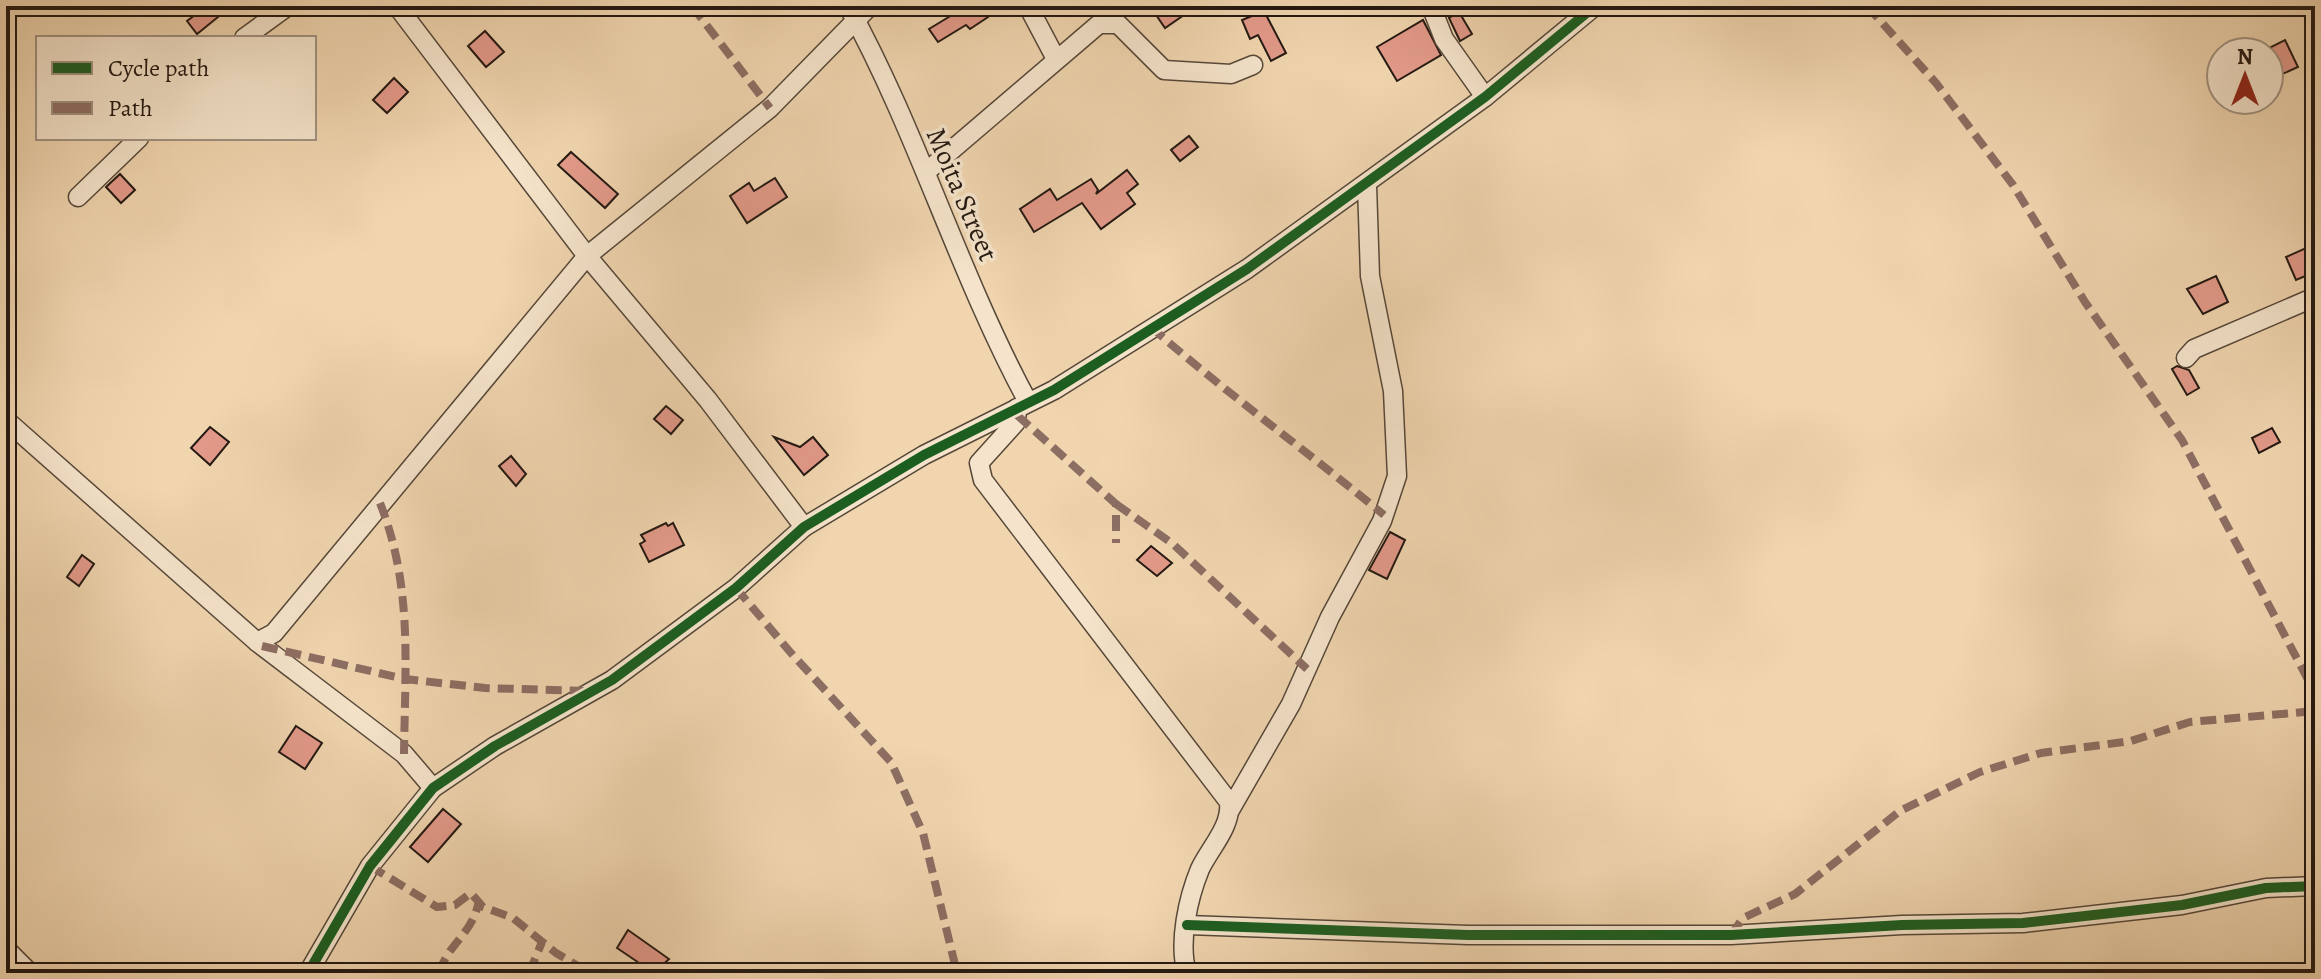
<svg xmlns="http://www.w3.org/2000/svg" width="2321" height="979" viewBox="0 0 2321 979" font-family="Alegreya,serif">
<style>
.building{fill:#e39a8a;stroke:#231812;stroke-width:2}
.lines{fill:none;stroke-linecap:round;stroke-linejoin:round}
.minor-casing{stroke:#564739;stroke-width:21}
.minor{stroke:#f5e4cb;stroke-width:18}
.quiet{stroke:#8d6e63;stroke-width:8;stroke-dasharray:16 8;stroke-linecap:butt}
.cycleway-casing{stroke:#f5e4cb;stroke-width:15}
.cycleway{stroke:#1b5e20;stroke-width:10}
.labels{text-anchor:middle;stroke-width:7;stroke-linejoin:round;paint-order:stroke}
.street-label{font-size:28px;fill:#231812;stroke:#f5e4cb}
</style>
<rect width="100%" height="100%" fill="#f0d5af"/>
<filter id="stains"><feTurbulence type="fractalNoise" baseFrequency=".0025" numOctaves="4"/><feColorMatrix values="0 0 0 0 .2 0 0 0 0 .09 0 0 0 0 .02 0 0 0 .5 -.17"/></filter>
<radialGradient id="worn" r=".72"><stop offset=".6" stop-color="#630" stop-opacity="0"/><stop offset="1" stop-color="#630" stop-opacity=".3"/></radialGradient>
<!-- building -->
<g class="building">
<polygon points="207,6 218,17 197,34 187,21"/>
<polygon points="953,6 980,6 988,17 970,29 966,25 938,42 929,29 957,12"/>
<polygon points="1150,6 1197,6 1165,28"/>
<polygon points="1264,11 1286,53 1271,61 1258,35 1250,39 1242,20"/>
<polygon points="1459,12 1472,34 1460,41 1449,18"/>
<polygon points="1423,20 1441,55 1397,81 1377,47"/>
<polygon points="485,31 504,52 486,67 468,46"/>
<polygon points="2285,40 2298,67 2269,80 2269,48"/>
<polygon points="394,78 408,92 387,113 373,100"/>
<polygon points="1189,136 1198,147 1180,161 1171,150"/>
<polygon points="571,152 618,194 605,208 558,165"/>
<polygon points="1127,170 1138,184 1127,193 1135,204 1101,229 1082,203 1034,232 1020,209 1050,189 1057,200 1091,179 1098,190 1096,194"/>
<polygon points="120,174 135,190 121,203 106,187"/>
<polygon points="775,178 787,197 747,223 730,196 749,183 754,191"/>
<polygon points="2315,244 2315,272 2296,280 2286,257"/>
<polygon points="2216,276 2228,302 2203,314 2187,289"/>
<polygon points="2177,366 2189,370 2199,388 2187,395 2172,369"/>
<polygon points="666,406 683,420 671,434 654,419"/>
<polygon points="210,427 229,442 210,465 191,448"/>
<polygon points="2272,428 2280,442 2259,453 2252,438"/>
<polygon points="774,437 800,447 813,437 828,455 804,475"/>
<polygon points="511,456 526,474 516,486 499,466"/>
<polygon points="666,523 668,526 673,523 684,545 649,562 640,544 645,541 641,535"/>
<polygon points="1390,532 1405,540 1387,579 1369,570"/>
<polygon points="1151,546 1172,563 1157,576 1137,560"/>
<polygon points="82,555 94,564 79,586 67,577"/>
<polygon points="296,726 322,743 305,769 279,752"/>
<polygon points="443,809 461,824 428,862 410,847"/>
<polygon points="628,930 669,959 654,973 617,948"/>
</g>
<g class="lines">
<defs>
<g id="minor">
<polyline points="397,6 587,256 708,400 804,527"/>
<path d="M848,6C918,133 959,275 1028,402"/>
<polyline points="1028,6 1056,59"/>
<polyline points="1431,6 1444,39 1485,97"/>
<polyline points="244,38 288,6"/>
<polyline points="926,172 1099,24 1118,24 1164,70 1231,74 1253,65"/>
<polyline points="78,197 139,138"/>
<polyline points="2186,358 2194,349 2315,297"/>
<path d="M1017,408L1016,422L979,463L983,480L1229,802C1232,826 1210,848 1200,869C1188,898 1178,943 1187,973"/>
<polyline points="6,420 257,642 404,754 433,788"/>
<polyline points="257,642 274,633 587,256 770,108 870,6"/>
<polyline points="1230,810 1291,704 1330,617 1382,521 1397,476 1393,391 1370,276 1367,185"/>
<polyline points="1187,925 1468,935 1731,935 1902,925 2023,923 2182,905 2266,888 2315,886"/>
<polyline points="6,949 30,973"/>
<polyline points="308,973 370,866 433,788 495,746 612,680 736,588 804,527 924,455 1054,390 1247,269 1485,97 1595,6"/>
</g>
</defs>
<!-- minor casing -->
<use href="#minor" class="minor-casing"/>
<!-- minor -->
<use href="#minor" class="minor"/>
<!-- quiet -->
<g class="quiet">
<polyline points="692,6 770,108"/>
<polyline points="1867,6 1936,83 2013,185 2085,302 2182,440 2315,693"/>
<path d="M1151,327C1226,393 1307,451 1384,515"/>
<polyline points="1017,415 1116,504 1116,543"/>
<path d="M380,503C413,587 405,665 404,754"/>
<polyline points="1116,504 1173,544 1307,669"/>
<polyline points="736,588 791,653 891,762 923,833 957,973"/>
<polyline points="262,646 405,679 485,688 586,691"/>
<polyline points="370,866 437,907 455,905 471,893 483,907 513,918 556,953 590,973"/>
<polyline points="1731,935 1743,918 1795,894 1900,811 1980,772 2041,753 2131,741 2190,722 2315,711"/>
<path d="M439,973C449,942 472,935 479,901"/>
<polyline points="529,973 542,942"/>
</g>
<defs>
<g id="cycleway">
<polyline points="1187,925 1468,935 1731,935 1902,925 2023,923 2182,905 2266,888 2315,886"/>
<polyline points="308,973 370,866 433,788 495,746 612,680 736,588 804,527 924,455 1054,390 1247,269 1485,97 1595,6"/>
</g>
</defs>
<!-- cycleway casing -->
<use href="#cycleway" class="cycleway-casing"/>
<!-- cycleway -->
<use href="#cycleway" class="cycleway"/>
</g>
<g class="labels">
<!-- street labels -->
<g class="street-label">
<text transform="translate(963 194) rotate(67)" y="10">Moita Street</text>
</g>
</g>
<!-- margin -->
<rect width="2321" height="979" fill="none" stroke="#f0d5af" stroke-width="32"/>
<rect x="8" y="8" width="2305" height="963" fill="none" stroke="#231812" stroke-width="4"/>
<rect x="16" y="16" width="2289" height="947" fill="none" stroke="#231812" stroke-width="2"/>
<!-- legend -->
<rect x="36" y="36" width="280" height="104" fill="#f5e4cb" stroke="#a19281" stroke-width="2"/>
<rect x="52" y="62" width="40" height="12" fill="#1b5e20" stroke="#a19281" stroke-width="2"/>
<text x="108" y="76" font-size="24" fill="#231812">Cycle path</text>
<rect x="52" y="102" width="40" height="12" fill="#8d6e63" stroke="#a19281" stroke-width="2"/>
<text x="108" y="116" font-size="24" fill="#231812">Path</text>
<!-- north arrow -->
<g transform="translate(2245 76)"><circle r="38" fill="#f5e4cb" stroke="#a19281" stroke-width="2"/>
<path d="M0-6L14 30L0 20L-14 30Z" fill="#8f2418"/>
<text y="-12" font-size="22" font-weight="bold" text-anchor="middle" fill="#231812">N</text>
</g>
<rect width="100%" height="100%" filter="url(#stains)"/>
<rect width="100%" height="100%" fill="url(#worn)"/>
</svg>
